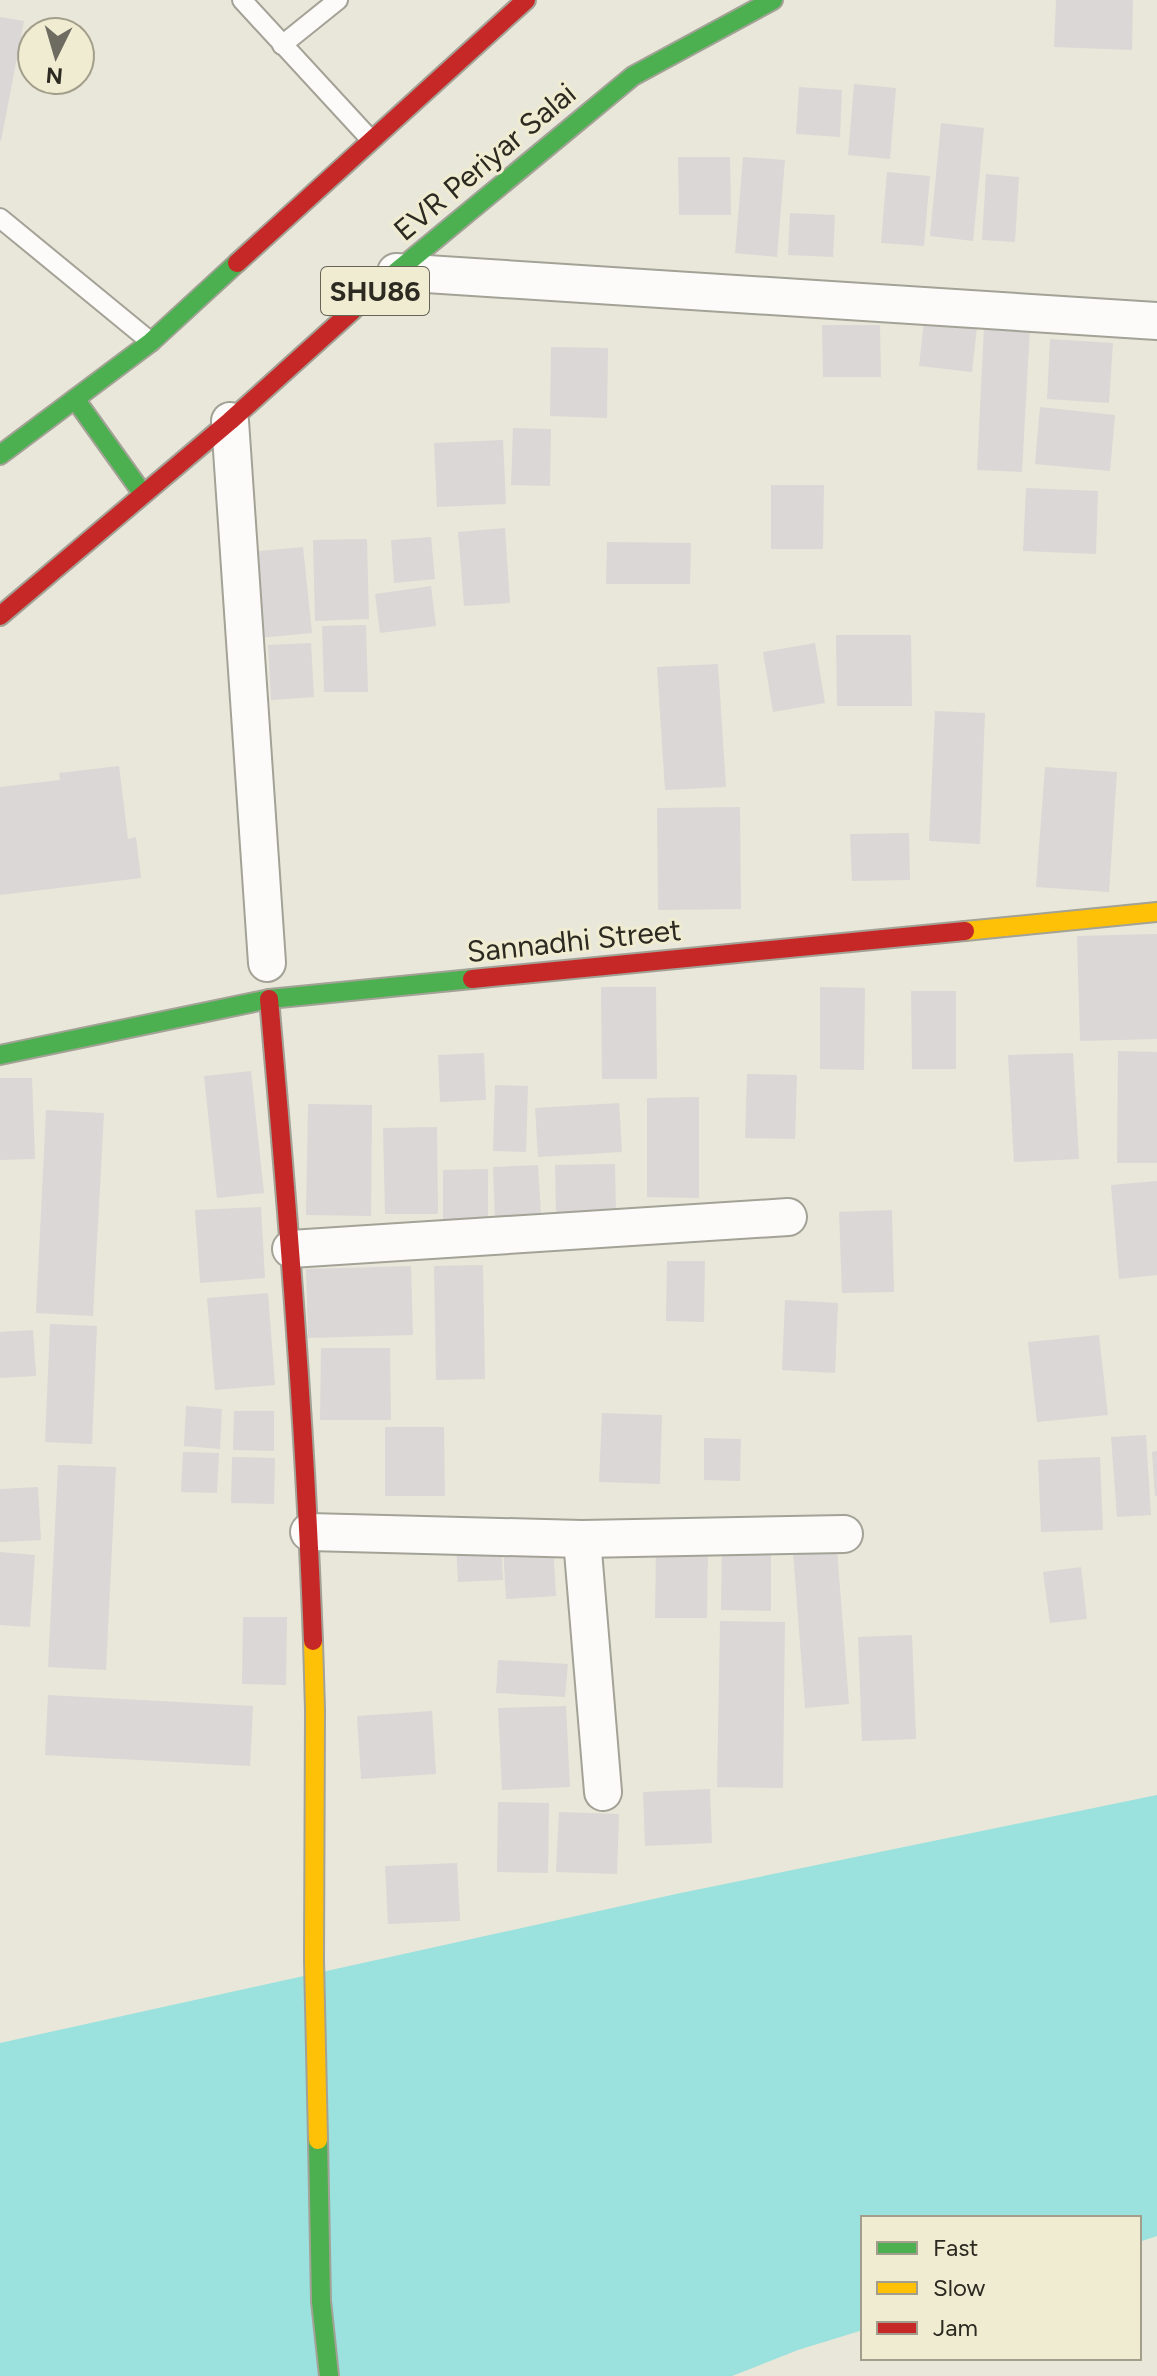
<svg xmlns="http://www.w3.org/2000/svg" width="1157" height="2376" viewBox="0 0 1157 2376" font-family="Figtree,sans-serif">
<style>
.water{fill:#9be1dd}
.building{fill:#dad7d6}
.lines{fill:none;stroke-linecap:round;stroke-linejoin:round}
.lane-casing{stroke:#a3a297;stroke-width:22}
.street-casing{stroke:#a3a297;stroke-width:40}
.fast-casing{stroke:#a3a297;stroke-width:22}
.slow-casing{stroke:#a3a297;stroke-width:22}
.jam-casing{stroke:#a3a297;stroke-width:22}
.lane{stroke:#fcfbf9;stroke-width:18}
.street{stroke:#fcfbf9;stroke-width:36}
.fast{stroke:#4caf50;stroke-width:18}
.slow{stroke:#ffc107;stroke-width:18}
.jam{stroke:#c62828;stroke-width:18}
.labels{text-anchor:middle;stroke-width:6;stroke-linejoin:round;paint-order:stroke}
.shield{fill:#f0ecd2;stroke:#676456;stroke-width:2}
.shield-label{font-size:28px;font-weight:bold;fill:#2c2a21}
.street-label{font-size:30px;fill:#2c2a21;stroke:#f0ecd2}
</style>
<rect width="100%" height="100%" fill="#e9e7d9"/>
<!-- water -->
<polygon class="water" points="1157,1795 1157,2236 1139,2242 1139,2218 863,2218 863,2330 798,2350 732,2376 0,2376 0,2043 676,1894"/>
<!-- building -->
<g class="building">
<polygon points="1056,0 1133,0 1132,50 1054,47"/>
<polygon points="0,17 24,21 1,141 0,141"/>
<polygon points="854,84 896,88 890,159 848,155"/>
<polygon points="799,87 842,90 840,137 796,134"/>
<polygon points="941,123 984,128 973,241 930,236"/>
<polygon points="678,157 730,157 731,215 679,215"/>
<polygon points="743,157 785,160 777,257 735,253"/>
<polygon points="887,172 930,176 924,246 881,243"/>
<polygon points="986,174 1019,177 1015,242 982,240"/>
<polygon points="790,213 835,215 833,257 788,255"/>
<polygon points="925,312 978,318 972,372 919,366"/>
<polygon points="822,325 880,325 881,377 823,377"/>
<polygon points="984,327 1030,329 1022,472 977,470"/>
<polygon points="1050,339 1113,343 1109,403 1047,399"/>
<polygon points="551,347 608,348 607,418 550,416"/>
<polygon points="1040,407 1115,415 1110,471 1035,464"/>
<polygon points="513,428 551,429 550,486 511,485"/>
<polygon points="503,440 506,504 437,507 434,443"/>
<polygon points="771,485 824,485 823,549 771,549"/>
<polygon points="1026,488 1098,491 1096,554 1023,551"/>
<polygon points="505,528 510,603 464,606 458,532"/>
<polygon points="431,537 435,579 394,583 391,540"/>
<polygon points="367,539 369,619 315,621 313,540"/>
<polygon points="607,542 691,543 690,584 606,584"/>
<polygon points="303,547 312,633 259,638 250,552"/>
<polygon points="431,586 436,626 380,633 375,594"/>
<polygon points="366,625 368,692 324,692 322,626"/>
<polygon points="836,635 911,635 912,706 837,706"/>
<polygon points="311,643 314,697 271,700 268,645"/>
<polygon points="815,643 825,703 773,712 763,652"/>
<polygon points="718,664 726,787 665,790 657,667"/>
<polygon points="935,711 985,713 980,844 929,841"/>
<polygon points="119,766 128,839 136,837 141,878 0,895 0,787 60,780 59,773"/>
<polygon points="1045,767 1117,772 1109,892 1036,887"/>
<polygon points="740,807 741,909 658,910 657,808"/>
<polygon points="909,833 910,880 852,881 850,834"/>
<polygon points="1157,934 1157,1039 1080,1041 1077,936"/>
<polygon points="601,987 656,987 657,1079 602,1079"/>
<polygon points="820,987 865,988 864,1070 820,1069"/>
<polygon points="911,991 956,991 956,1069 912,1069"/>
<polygon points="1118,1051 1157,1052 1157,1163 1117,1163"/>
<polygon points="484,1053 486,1100 440,1102 438,1055"/>
<polygon points="1073,1053 1079,1159 1014,1162 1008,1055"/>
<polygon points="251,1071 264,1193 217,1198 204,1076"/>
<polygon points="747,1074 797,1075 795,1139 745,1138"/>
<polygon points="0,1078 32,1078 35,1159 0,1160"/>
<polygon points="495,1085 528,1086 526,1152 493,1151"/>
<polygon points="699,1097 699,1198 647,1197 647,1098"/>
<polygon points="619,1103 622,1152 538,1157 535,1108"/>
<polygon points="308,1104 372,1105 371,1216 306,1215"/>
<polygon points="46,1110 104,1113 93,1316 36,1313"/>
<polygon points="437,1127 438,1214 385,1214 383,1128"/>
<polygon points="615,1164 616,1213 556,1214 555,1165"/>
<polygon points="538,1165 541,1216 495,1218 493,1167"/>
<polygon points="488,1169 488,1219 443,1219 443,1170"/>
<polygon points="1157,1181 1157,1275 1119,1279 1111,1185"/>
<polygon points="261,1207 265,1278 200,1283 195,1210"/>
<polygon points="892,1210 894,1292 842,1293 839,1212"/>
<polygon points="667,1261 705,1261 704,1322 666,1321"/>
<polygon points="483,1265 485,1379 436,1380 434,1266"/>
<polygon points="411,1266 413,1335 308,1338 306,1269"/>
<polygon points="268,1293 275,1385 215,1390 207,1298"/>
<polygon points="785,1300 838,1303 835,1373 782,1370"/>
<polygon points="50,1324 97,1326 92,1444 45,1442"/>
<polygon points="33,1330 36,1376 0,1378 0,1332"/>
<polygon points="1099,1335 1108,1415 1037,1422 1028,1342"/>
<polygon points="321,1348 390,1348 391,1420 320,1420"/>
<polygon points="186,1406 222,1409 220,1449 184,1446"/>
<polygon points="234,1411 274,1411 274,1451 233,1450"/>
<polygon points="602,1413 662,1415 660,1484 599,1482"/>
<polygon points="385,1427 444,1427 445,1496 385,1496"/>
<polygon points="1146,1435 1151,1515 1117,1517 1111,1437"/>
<polygon points="704,1438 741,1439 740,1481 704,1480"/>
<polygon points="1157,1451 1157,1496 1155,1496 1152,1452"/>
<polygon points="183,1452 219,1453 217,1493 181,1492"/>
<polygon points="232,1457 275,1458 274,1504 231,1503"/>
<polygon points="1100,1457 1103,1530 1041,1532 1038,1460"/>
<polygon points="58,1465 116,1467 106,1670 48,1667"/>
<polygon points="38,1487 41,1540 0,1542 0,1489"/>
<polygon points="722,1538 771,1539 771,1611 721,1610"/>
<polygon points="501,1543 503,1580 458,1582 456,1545"/>
<polygon points="656,1543 708,1544 707,1618 655,1618"/>
<polygon points="553,1544 556,1596 506,1599 503,1547"/>
<polygon points="837,1549 849,1704 805,1708 793,1552"/>
<polygon points="0,1552 35,1555 30,1627 0,1625"/>
<polygon points="1081,1567 1087,1619 1050,1623 1043,1572"/>
<polygon points="243,1617 287,1617 286,1685 242,1684"/>
<polygon points="720,1621 785,1622 783,1788 717,1787"/>
<polygon points="912,1635 916,1739 862,1741 858,1637"/>
<polygon points="498,1660 568,1664 565,1697 496,1693"/>
<polygon points="48,1695 253,1706 250,1766 45,1755"/>
<polygon points="566,1706 570,1787 502,1790 498,1708"/>
<polygon points="432,1711 436,1774 361,1779 357,1716"/>
<polygon points="710,1789 712,1843 645,1846 643,1792"/>
<polygon points="498,1802 549,1803 548,1873 497,1872"/>
<polygon points="559,1812 619,1814 617,1874 556,1872"/>
<polygon points="457,1863 460,1921 388,1924 385,1866"/>
</g>
<g class="lines">
<defs>
<g id="lane">
<polyline points="242,0 371,140"/>
<polyline points="282,45 338,0"/>
<polyline points="0,218 151,342"/>
</g>
<g id="street">
<polyline points="396,272 1157,321"/>
<polyline points="230,421 267,963"/>
<polyline points="291,1249 788,1217"/>
<polyline points="309,1532 582,1539 844,1534"/>
<polyline points="582,1539 603,1792"/>
</g>
<g id="fast">
<polyline points="352,311 396,272 633,76 773,0"/>
<polyline points="75,399 143,494"/>
<polyline points="0,455 151,342 237,263"/>
<polyline points="0,1055 269,999 472,979"/>
<polyline points="318,2140 321,2301 329,2376"/>
</g>
<g id="slow">
<polyline points="965,931 1157,912"/>
<polyline points="313,1641 315,1710 314,1960 318,2140"/>
</g>
<g id="jam">
<polyline points="237,263 526,0"/>
<polyline points="0,616 230,421 352,311"/>
<polyline points="472,979 965,931"/>
<path d="M269,999C288,1213 305,1426 313,1641"/>
</g>
</defs>
<!-- lane casing -->
<use href="#lane" class="lane-casing"/>
<!-- street casing -->
<use href="#street" class="street-casing"/>
<!-- fast casing -->
<use href="#fast" class="fast-casing"/>
<!-- slow casing -->
<use href="#slow" class="slow-casing"/>
<!-- jam casing -->
<use href="#jam" class="jam-casing"/>
<!-- lane -->
<use href="#lane" class="lane"/>
<!-- street -->
<use href="#street" class="street"/>
<!-- fast -->
<use href="#fast" class="fast"/>
<!-- slow -->
<use href="#slow" class="slow"/>
<!-- jam -->
<use href="#jam" class="jam"/>
</g>
<g class="labels">
<!-- shield labels -->
<rect class="shield" x="321" y="267" width="108" height="48" rx="6"/>
<g class="shield-label">
<text x="375" y="301">SHU86</text>
</g>
<!-- street labels -->
<g class="street-label">
<text transform="translate(485 162) rotate(-40)" y="10">EVR Periyar Salai</text>
<text transform="translate(574 941) rotate(-6)" y="10">Sannadhi Street</text>
</g>
</g>
<!-- legend -->
<rect x="861" y="2216" width="280" height="144" fill="#f0ecd2" stroke="#a29e8b" stroke-width="2"/>
<rect x="877" y="2242" width="40" height="12" fill="#4caf50" stroke="#a29e8b" stroke-width="2"/>
<text x="933" y="2256" font-size="24" fill="#2c2a21">Fast</text>
<rect x="877" y="2282" width="40" height="12" fill="#ffc107" stroke="#a29e8b" stroke-width="2"/>
<text x="933" y="2296" font-size="24" fill="#2c2a21">Slow</text>
<rect x="877" y="2322" width="40" height="12" fill="#c62828" stroke="#a29e8b" stroke-width="2"/>
<text x="933" y="2336" font-size="24" fill="#2c2a21">Jam</text>
<!-- north arrow -->
<g transform="translate(56 56) rotate(185)"><circle r="38" fill="#f0ecd2" stroke="#a29e8b" stroke-width="2"/>
<path d="M0-6L14 30L0 20L-14 30Z" fill="#6e6c61"/>
<text y="-12" font-size="22" font-weight="bold" text-anchor="middle" fill="#2c2a21">N</text>
</g>
</svg>
